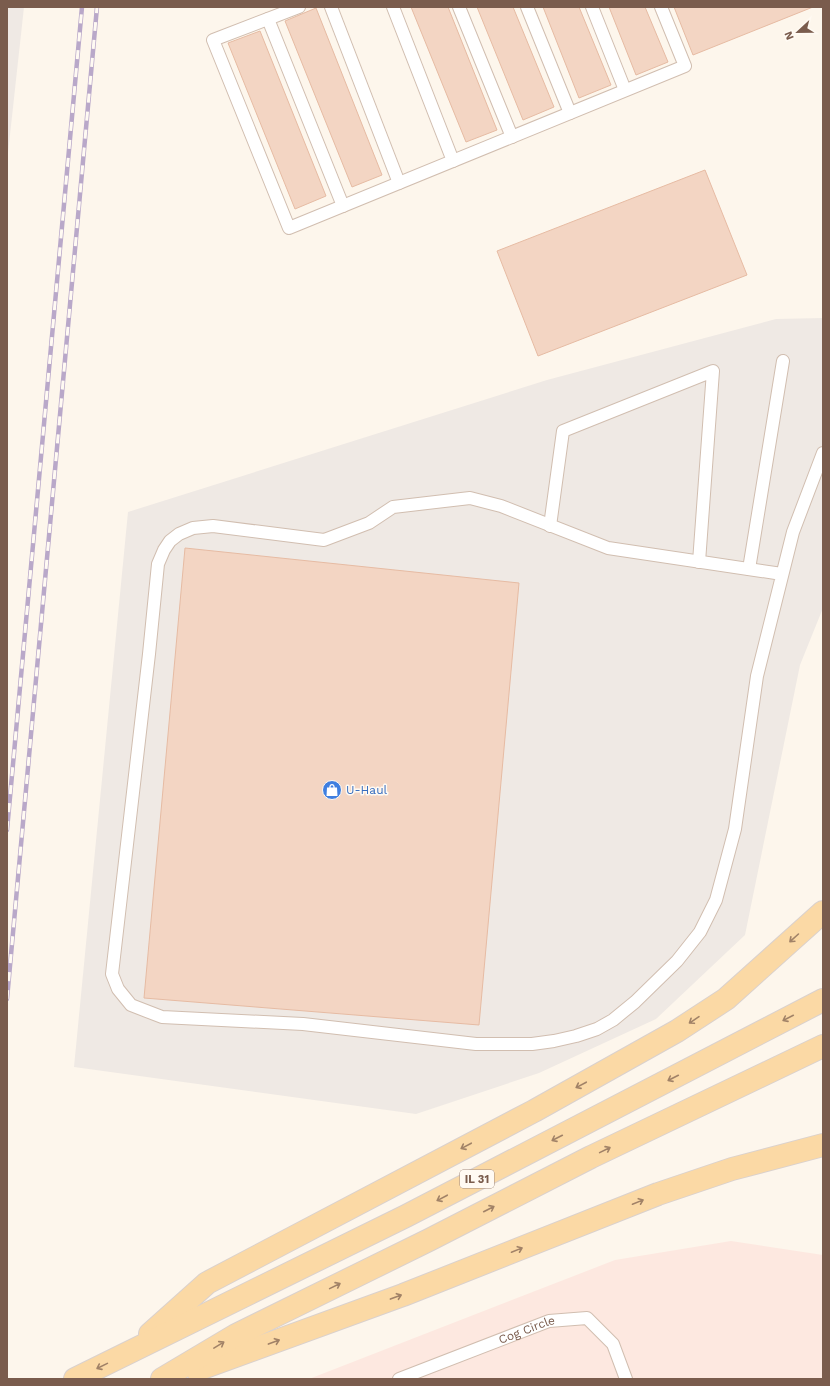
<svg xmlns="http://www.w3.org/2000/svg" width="830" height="1386" viewBox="0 0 830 1386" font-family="'Work Sans',sans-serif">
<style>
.commercial{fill:#fde8e0}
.industrial{fill:#efe9e4}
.building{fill:#f3d5c3;stroke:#e6bba3}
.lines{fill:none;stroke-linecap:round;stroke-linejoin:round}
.service-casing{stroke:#d1beb0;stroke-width:14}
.primary-casing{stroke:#dad1cd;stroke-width:24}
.service{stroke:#fff;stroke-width:12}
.primary{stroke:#fbd9a5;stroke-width:22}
.rail-casing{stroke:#b9a8c9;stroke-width:4.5}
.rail{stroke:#fffaf3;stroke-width:3;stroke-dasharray:9;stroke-linecap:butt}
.oneway{stroke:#a18267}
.labels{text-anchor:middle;stroke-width:3;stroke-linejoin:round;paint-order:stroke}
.shield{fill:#fffaf3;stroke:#a28b7f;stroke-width:1}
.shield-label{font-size:11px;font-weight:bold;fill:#7a5c4d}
.shop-label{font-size:12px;fill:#366cbe;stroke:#fffaf3;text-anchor:start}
.street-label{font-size:12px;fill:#7a5c4d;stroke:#fffaf3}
</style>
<rect width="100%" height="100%" fill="#fdf6ec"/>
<!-- commercial -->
<polygon class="commercial" points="731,1241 823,1255 823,1379 309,1379 615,1260"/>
<!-- industrial -->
<g class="industrial">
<polygon points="7,7 24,7 7,162"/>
<polygon points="823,318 823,608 800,665 745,935 656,1019 539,1073 416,1114 74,1067 128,512 547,380 776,319"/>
</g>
<!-- building -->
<g class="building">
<polygon points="411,7 448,7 497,130 466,142"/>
<polygon points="477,7 513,7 554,107 523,120"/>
<polygon points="543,7 579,7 611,85 579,98"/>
<polygon points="609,7 645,7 668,62 636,75"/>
<polygon points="674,7 813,7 693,55"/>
<polygon points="316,8 382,175 352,187 285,21"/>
<polygon points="260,31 326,196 295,209 228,43"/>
<polygon points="705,170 747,275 538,356 497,251"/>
<polygon points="185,548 519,583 479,1025 144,998"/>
</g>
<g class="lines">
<defs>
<g id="service">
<polyline points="299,7 213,40 289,228 685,66 661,7"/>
<polyline points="331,7 399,183"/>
<polyline points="393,7 453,161"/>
<polyline points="459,7 512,137"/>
<polyline points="527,7 570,113"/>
<polyline points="592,7 625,90"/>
<polyline points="268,19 343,206"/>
<polyline points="550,526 563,431 713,371 699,562"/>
<polyline points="749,569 783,361"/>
<polyline points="782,574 608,548 501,506 470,498 393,507 369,523 324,540 213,526 193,528 179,534 170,541 164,550 158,564 149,654 112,974 118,989 131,1005 162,1017 303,1024 476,1044 532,1044 554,1041 576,1036 597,1029 613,1020 635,1002 677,961 700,932 716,900 735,829 757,676 793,532 823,453"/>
<path id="s1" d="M399,1379L549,1321L587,1318L613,1344L626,1379"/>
</g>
<g id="primary">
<polyline points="150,1334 207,1283 534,1111 677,1031 726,999 823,912"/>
<polyline points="197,1370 403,1295 658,1194 732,1169 823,1145"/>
<polyline points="75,1379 406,1216 823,1000"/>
<polyline points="162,1379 236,1335 429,1240 591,1157 823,1046"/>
</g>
</defs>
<!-- service casing -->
<use href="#service" class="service-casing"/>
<!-- primary casing -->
<use href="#primary" class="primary-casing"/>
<!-- service -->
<use href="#service" class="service"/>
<!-- primary -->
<use href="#primary" class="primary"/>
<defs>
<g id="rail">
<polyline points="7,830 82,7"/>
<polyline points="7,999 97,7"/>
</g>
</defs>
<!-- rail casing -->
<use href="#rail" class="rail-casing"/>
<!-- rail -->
<use href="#rail" class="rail"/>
</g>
<!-- one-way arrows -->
<defs><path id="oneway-shaft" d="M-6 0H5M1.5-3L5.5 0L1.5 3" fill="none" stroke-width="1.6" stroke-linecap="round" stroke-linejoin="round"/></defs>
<g class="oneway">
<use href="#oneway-shaft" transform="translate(794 938) rotate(138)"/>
<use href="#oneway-shaft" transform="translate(788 1018) rotate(153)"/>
<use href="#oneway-shaft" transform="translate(694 1020) rotate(146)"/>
<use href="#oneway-shaft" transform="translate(673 1078) rotate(153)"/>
<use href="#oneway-shaft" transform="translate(581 1085) rotate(152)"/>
<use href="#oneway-shaft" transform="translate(557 1138) rotate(153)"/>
<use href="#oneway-shaft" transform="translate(466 1146) rotate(152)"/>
<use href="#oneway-shaft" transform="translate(605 1150) rotate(-26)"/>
<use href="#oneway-shaft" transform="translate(442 1198) rotate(152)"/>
<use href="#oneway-shaft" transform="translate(638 1202) rotate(-22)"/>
<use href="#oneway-shaft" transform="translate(489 1209) rotate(-27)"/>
<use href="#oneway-shaft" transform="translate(517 1250) rotate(-22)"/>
<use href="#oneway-shaft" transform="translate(335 1286) rotate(-26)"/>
<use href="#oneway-shaft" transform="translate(396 1297) rotate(-20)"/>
<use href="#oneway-shaft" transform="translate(274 1342) rotate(-20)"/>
<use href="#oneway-shaft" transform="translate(219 1345) rotate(-31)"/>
<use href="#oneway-shaft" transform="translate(102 1366) rotate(154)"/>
</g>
<!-- icons -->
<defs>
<symbol id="shop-disc" viewBox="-11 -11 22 22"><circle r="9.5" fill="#3f7fe0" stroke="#fffaf3"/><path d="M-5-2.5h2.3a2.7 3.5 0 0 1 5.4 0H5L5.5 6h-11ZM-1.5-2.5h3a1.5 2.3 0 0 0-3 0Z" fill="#fff"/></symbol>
</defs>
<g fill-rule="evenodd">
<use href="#shop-disc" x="321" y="779" width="22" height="22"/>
</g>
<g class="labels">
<!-- shield labels -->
<rect class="shield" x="460" y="1170" width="34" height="18" rx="3"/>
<g class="shield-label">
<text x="477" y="1183">IL 31</text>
</g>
<!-- shop labels -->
<g class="shop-label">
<text x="346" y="794">U-Haul</text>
</g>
<!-- street labels -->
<g class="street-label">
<text dy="4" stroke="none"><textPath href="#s1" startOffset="137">Cog Circle</textPath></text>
</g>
</g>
<!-- border -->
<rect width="830" height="1386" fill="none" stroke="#7a5c4d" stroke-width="16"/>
<!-- north arrow -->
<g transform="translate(798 32) rotate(248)" stroke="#fffaf3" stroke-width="3" paint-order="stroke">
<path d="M0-3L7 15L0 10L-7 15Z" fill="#7a5c4d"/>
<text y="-6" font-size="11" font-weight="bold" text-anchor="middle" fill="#7a5c4d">N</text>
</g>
</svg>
